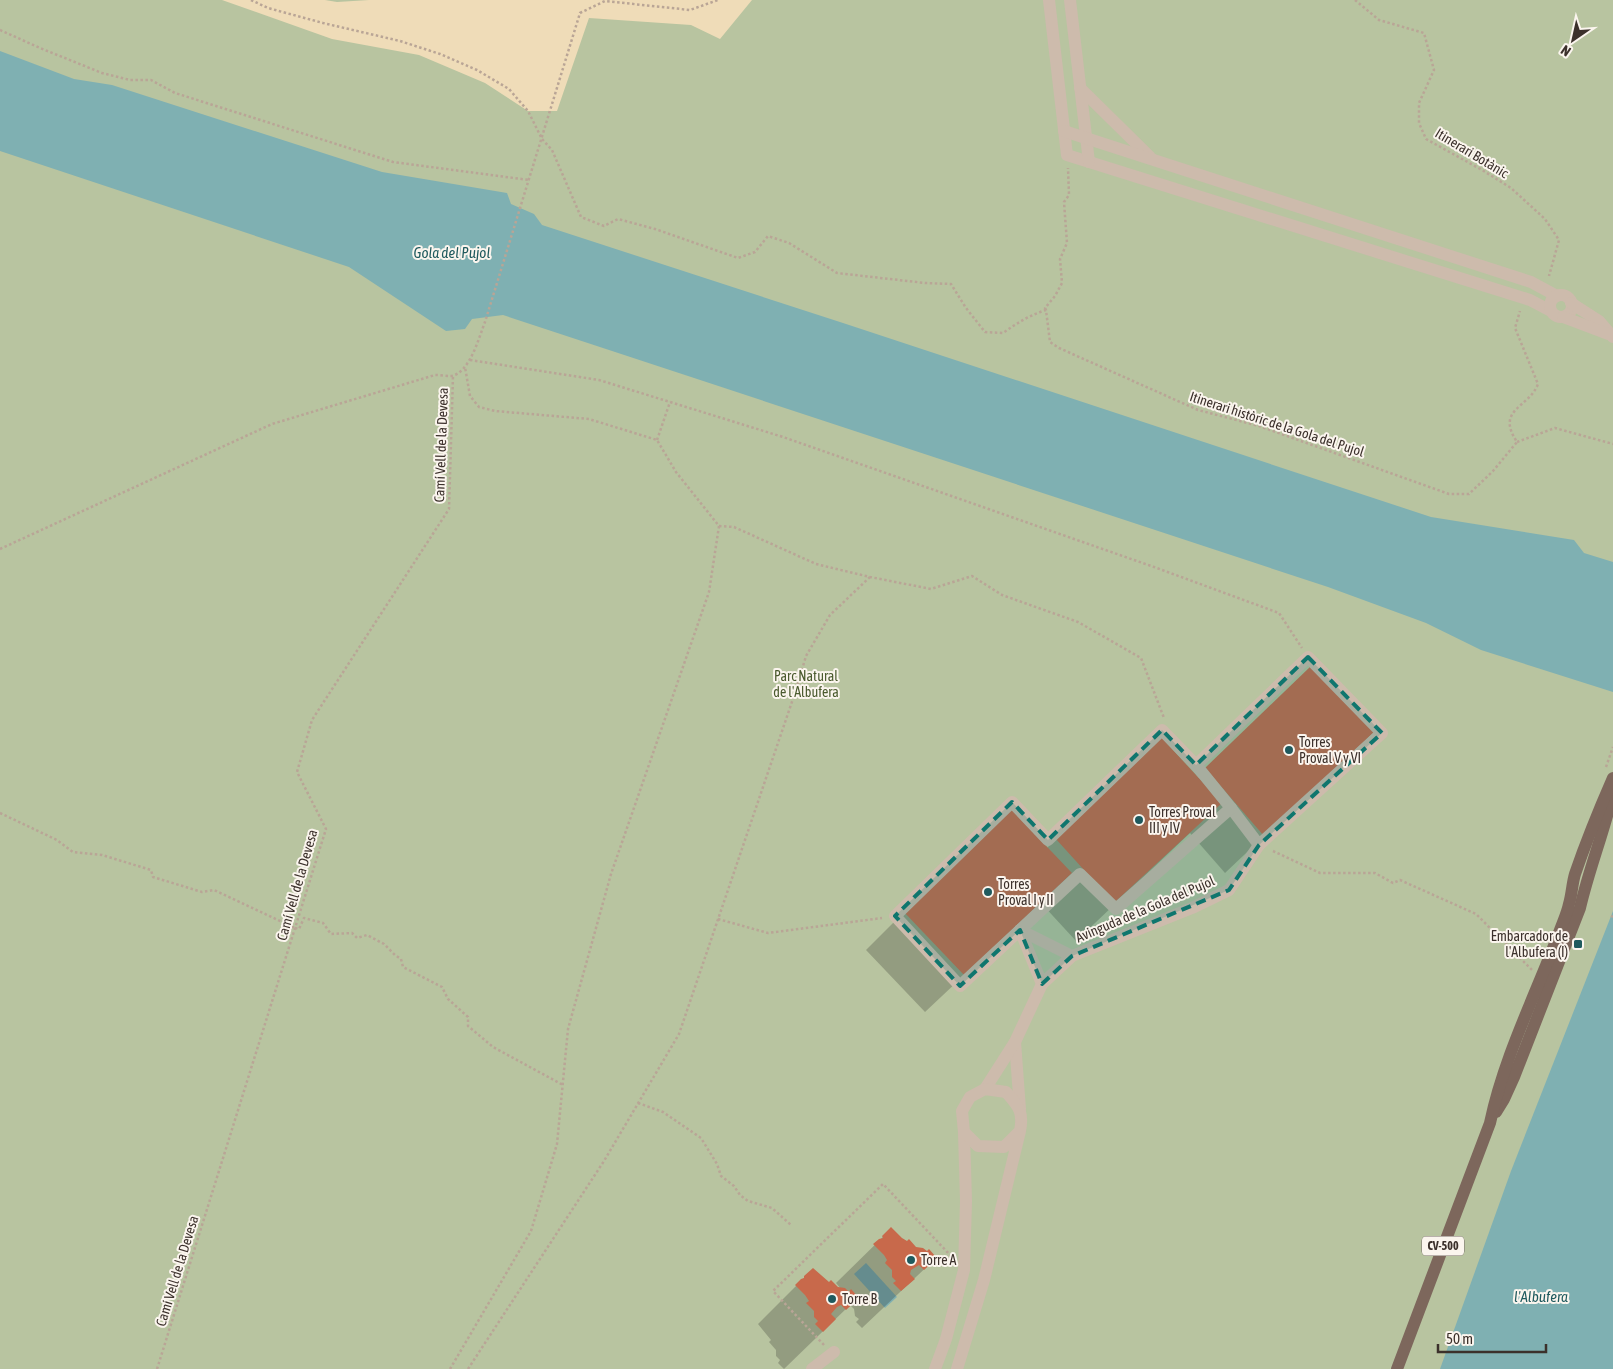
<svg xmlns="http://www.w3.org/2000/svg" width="1613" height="1369" viewBox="0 0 1613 1369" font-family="'Asap Condensed',sans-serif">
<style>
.green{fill:#b8c4a0}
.sand{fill:#efdcb8}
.water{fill:#7fb0b2}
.shadow{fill:#0003}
.building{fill:#c8694b}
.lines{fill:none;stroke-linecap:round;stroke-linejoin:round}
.path{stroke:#b9a596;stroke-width:2.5;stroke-dasharray:2.5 2.5;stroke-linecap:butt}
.street{stroke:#cdbbac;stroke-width:12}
.primary{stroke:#7d675c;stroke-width:12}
.marked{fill:#0f766e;fill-opacity:0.2;stroke:#0f766e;stroke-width:4;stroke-dasharray:10 6;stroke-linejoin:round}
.poi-dot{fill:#1f5a5e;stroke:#fbf5ee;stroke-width:2}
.labels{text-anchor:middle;stroke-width:4;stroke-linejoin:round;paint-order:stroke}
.shield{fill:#fbf5ee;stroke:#756b66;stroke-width:1}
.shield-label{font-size:12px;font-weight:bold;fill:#3b302b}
.street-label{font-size:14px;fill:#3b302b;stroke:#fbf5ee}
.park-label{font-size:14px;fill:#4a5a2e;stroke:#fbf5ee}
.poi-label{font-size:14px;fill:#3b302b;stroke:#fbf5ee;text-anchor:start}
.water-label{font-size:15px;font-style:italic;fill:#1f5a5e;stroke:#fbf5ee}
</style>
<rect width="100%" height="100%" fill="#f4ebe1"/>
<!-- green -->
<rect class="green" x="0" y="0" width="1613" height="1369"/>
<!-- sand -->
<polygon class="sand" points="222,0 325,0 337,2 369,0 752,0 720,39 691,25 589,18 557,111 528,111 485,83 419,55 332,39"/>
<!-- water -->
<g class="water">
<polygon points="0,51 74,79 112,85 382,172 507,193 511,204 534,214 542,225 843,323 1431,517 1574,540 1584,553 1613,562 1613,692 1481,650 1426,623 1328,587 503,315 472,319 465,329 446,331 349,267 0,151"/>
<polygon points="1613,911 1613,1369 1440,1369 1511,1171"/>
<polygon points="866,1263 897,1297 885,1308 854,1274"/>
</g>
<!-- shadow -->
<g class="shadow">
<polygon points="1160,738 1197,778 1334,770 1225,873 1190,833 1076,941 1041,903 925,1012 866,950 904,912 1047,848"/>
<polygon points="891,1229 901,1239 935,1259 862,1328 856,1322 859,1319 855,1316 854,1309 850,1305 784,1369 778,1363 780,1360 776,1356 776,1350 769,1342 771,1340 758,1324 805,1277 841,1289 836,1283"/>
</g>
<!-- building -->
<g class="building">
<polygon points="1311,666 1374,732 1264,836 1205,768"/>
<polygon points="1160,736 1222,803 1114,903 1055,838"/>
<polygon points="1010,808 1072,873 964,975 903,911"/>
<polygon points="891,1227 902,1238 907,1241 909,1239 916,1247 923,1248 927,1251 929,1249 936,1257 936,1259 924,1270 919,1265 911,1270 910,1274 915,1279 901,1291 893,1283 896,1281 892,1277 892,1270 885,1263 887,1260 884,1255 873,1244 879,1239 883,1238 882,1236"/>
<polygon points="813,1268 829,1282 831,1280 838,1287 845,1288 849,1292 851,1289 859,1298 846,1310 841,1305 837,1307 831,1314 836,1319 823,1332 815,1324 818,1321 814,1317 814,1311 806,1303 809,1301 805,1295 795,1285 801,1279 804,1278 804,1276"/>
</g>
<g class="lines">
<!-- path -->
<g class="path">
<path d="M251,0L268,8L323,23L400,41L440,54L477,70L509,89L528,111L542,139L552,150L581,217L604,226L618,219L655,229L738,258L755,252L768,236L789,243L837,273L925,283L951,284L966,308L985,332L1003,333C1017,323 1030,315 1046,310L1050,342L1059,348L1198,410L1259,426L1449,494H1469L1493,471L1517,442C1495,409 1529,408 1538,384L1515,328L1520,311"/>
<polyline points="1355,0 1379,20 1424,33 1434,70 1419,103 1419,123 1426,139 1482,170 1511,188 1545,219 1559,240 1549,276"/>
<polyline points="0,30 40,48 102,73 130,80 151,80 175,93 393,162 529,180"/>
<polyline points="1046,310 1045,308 1055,296 1062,283 1060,259 1067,243 1064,202 1069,195 1068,168"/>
<polyline points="470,360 599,380 783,437 1154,567 1279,613 1302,648"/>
<polyline points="657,440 670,402"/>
<polyline points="1517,442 1555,428 1613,444"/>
<polyline points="719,526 734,527 816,564 870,577 931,589 972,576 1002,595 1078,622 1141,658 1164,718"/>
<path d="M0,549L272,424L435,375C440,375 446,376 451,376C470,373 479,337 485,322L580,13L605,1L690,10L718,0"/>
<polyline points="1606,767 1613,747"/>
<polyline points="0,813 57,840 73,852 102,855 151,870 153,877 202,892 214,890 295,928"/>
<polyline points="1273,851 1320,873 1375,873 1393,883 1400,880 1476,914 1532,970"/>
<polyline points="1611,916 1613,917"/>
<polyline points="718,919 768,933 882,918"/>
<polyline points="295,928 299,929 304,918 323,923 331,934 352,933 357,938 367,935 384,944 395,955 401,959 403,967 442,987 448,999 468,1017 468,1026 493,1047 563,1085"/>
<polyline points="638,1103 663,1112 701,1138 717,1164 721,1176 734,1186 740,1195 748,1201 772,1208 791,1225"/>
<polyline points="824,1345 773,1291 883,1184 952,1257"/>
<polyline points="157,1369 326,829 297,772 312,720 449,509 453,376"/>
<polyline points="450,1369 531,1231 557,1144 568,1029 611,874 709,592 719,526 676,472 657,440 589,419 495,411 479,407 470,396 465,367"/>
<polyline points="468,1369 604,1161 679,1034 796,690 806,656 830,615 870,577"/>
</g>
<!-- street -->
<g class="street">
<polyline points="1049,0 1067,155 1530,300 1551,311"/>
<polyline points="1070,0 1089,162"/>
<polyline points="1080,88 1150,157"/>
<polyline points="1064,131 1531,282 1557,296"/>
<circle cx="1561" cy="306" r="11"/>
<polyline points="1571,303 1599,321 1613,337"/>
<polyline points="1563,317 1608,334"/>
<polyline points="1196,765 1231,808 1259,845"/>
<polyline points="1020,930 1042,984"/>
<polyline points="1020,930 1072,956"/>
<polyline points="1015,1042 1020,1109"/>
<polyline points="985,1089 1015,1042 1042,984 1072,956 1192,908 1229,890 1259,845 1382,733 1308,657 1196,765 1162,730 1048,840 1012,802 895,916 960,986 1080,874 1116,909 1231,808"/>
<polyline points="812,1369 834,1352"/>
<polyline points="935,1369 946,1339 964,1270 966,1201 964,1132"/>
<path d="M957,1369L984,1280L1020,1131C1024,1111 1018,1106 1006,1092L985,1089L970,1097L962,1111L964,1132L978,1146L1004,1147L1020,1131"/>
</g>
<!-- primary -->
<g class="primary">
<path d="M1496,1112L1504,1099L1514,1077L1580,908C1589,869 1604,832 1613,793"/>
<path d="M1397,1369L1490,1123C1504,1057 1535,996 1559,933C1562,924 1567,914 1569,904C1572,894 1572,884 1575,874C1586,842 1599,810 1613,778"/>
</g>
</g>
<!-- marked area -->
<path class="marked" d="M1308,657L1382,733L1259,845L1229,890L1072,956L1042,984L1020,930L960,986L895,916L1012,802L1048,840L1162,730L1196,765Z"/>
<!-- markers -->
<g class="poi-dot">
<circle cx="1289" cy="750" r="5"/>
<circle cx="1139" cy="820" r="5"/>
<circle cx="988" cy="892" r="5"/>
<rect x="1573" y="939" width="10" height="10" rx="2.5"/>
<circle cx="911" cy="1260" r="5"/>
<circle cx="832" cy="1299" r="5"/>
</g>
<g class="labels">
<!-- shield labels -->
<rect class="shield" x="1422" y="1236.5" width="42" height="19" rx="4"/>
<g class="shield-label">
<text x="1443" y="1250">CV-500</text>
</g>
<!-- street labels -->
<g class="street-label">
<text transform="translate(1472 153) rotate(31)" y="5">Itinerari Botànic</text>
<text transform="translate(1277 424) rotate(18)" y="5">Itinerari històric de la Gola del Pujol</text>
<text transform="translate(441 445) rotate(-88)" y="5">Camí Vell de la Devesa</text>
<text transform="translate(297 885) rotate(-74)" y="5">Camí Vell de la Devesa</text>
<text transform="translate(1145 909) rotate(-23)" y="5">Avinguda de la Gola del Pujol</text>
<text transform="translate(177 1271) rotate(-73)" y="5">Camí Vell de la Devesa</text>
</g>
<!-- park labels -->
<g class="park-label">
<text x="806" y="681">Parc Natural<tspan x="806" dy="16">de l'Albufera</tspan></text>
</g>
<!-- poi labels -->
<g class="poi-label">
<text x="1299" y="747">Torres<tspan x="1299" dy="16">Proval V y VI</tspan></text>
<text x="1149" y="817">Torres Proval<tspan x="1149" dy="16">III y IV</tspan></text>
<text x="998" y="889">Torres<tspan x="998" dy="16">Proval I y II</tspan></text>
<text x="1568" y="941" text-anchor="end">Embarcador de<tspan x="1568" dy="16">l'Albufera (I)</tspan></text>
<text x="921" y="1265">Torre A</text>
<text x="842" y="1304">Torre B</text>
</g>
<!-- water labels -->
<g class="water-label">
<text x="452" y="258">Gola del Pujol</text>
<text x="1541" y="1302">l'Albufera</text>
</g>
</g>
<!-- north arrow -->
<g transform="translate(1573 40) rotate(214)" stroke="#fbf5ee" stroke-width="4" paint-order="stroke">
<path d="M0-4L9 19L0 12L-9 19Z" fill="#3b302b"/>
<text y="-8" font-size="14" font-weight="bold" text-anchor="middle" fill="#3b302b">N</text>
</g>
<!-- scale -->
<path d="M1438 1344v8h108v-8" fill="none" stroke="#3b302b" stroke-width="2.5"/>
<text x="1446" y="1344" font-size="15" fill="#3b302b" stroke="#fbf5ee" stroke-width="4" paint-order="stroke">50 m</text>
</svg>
